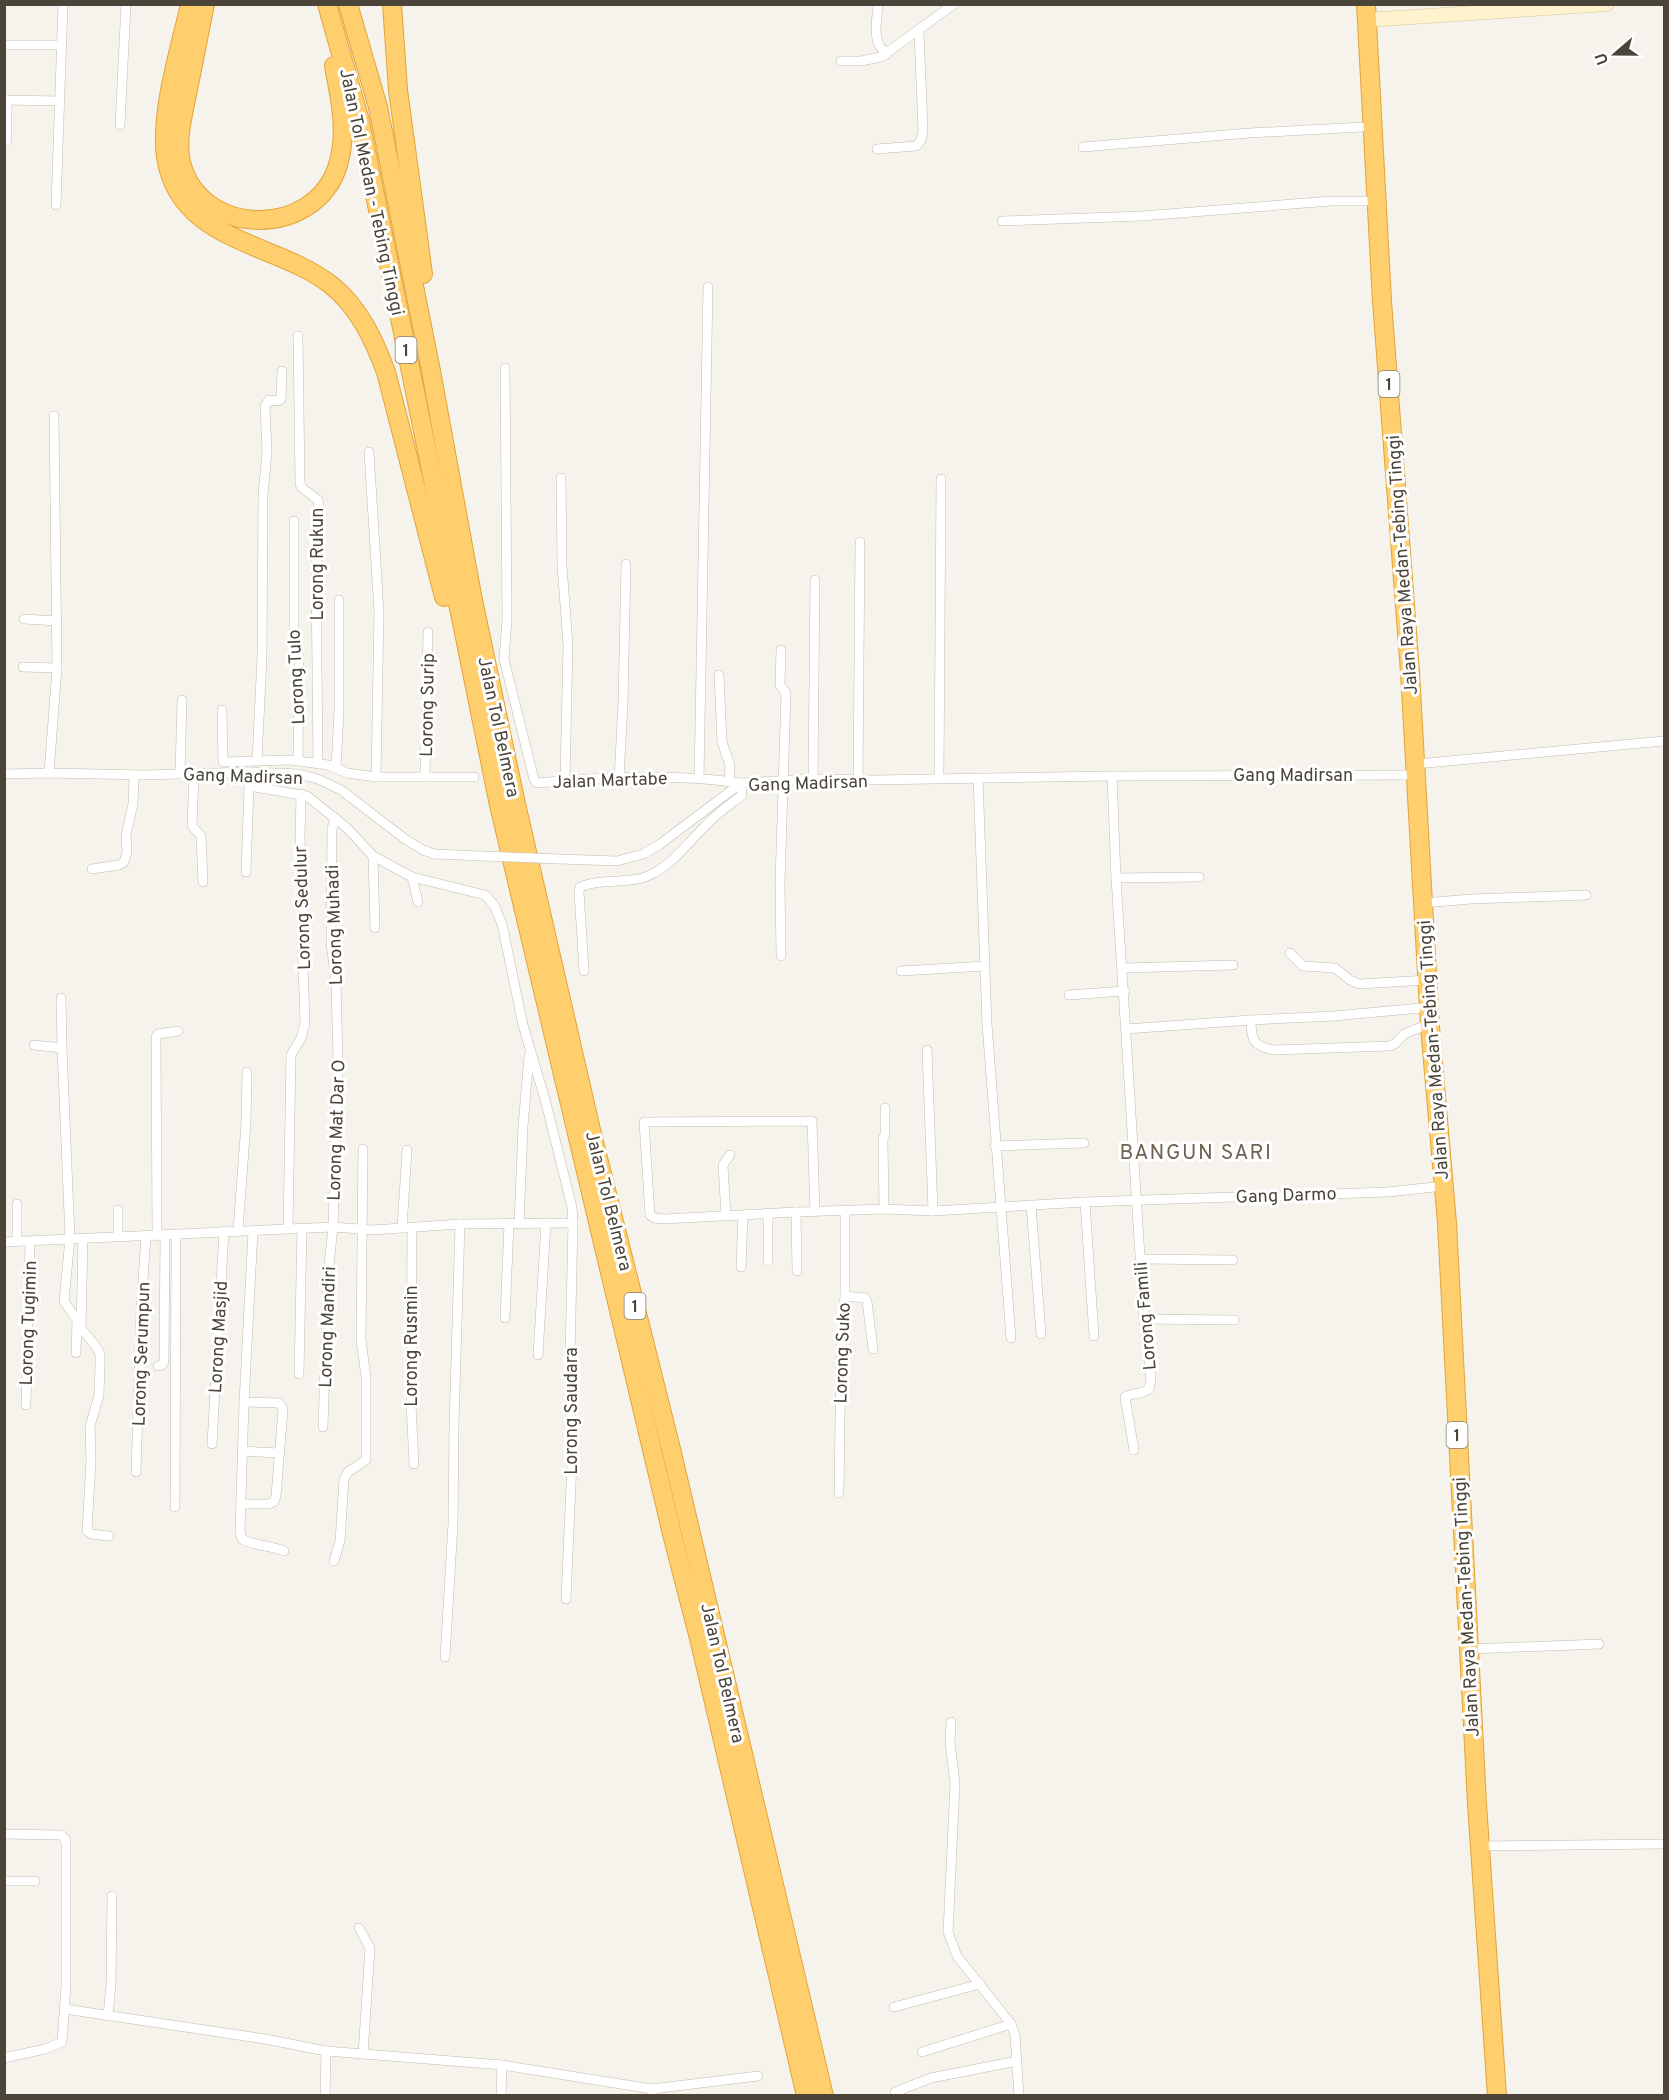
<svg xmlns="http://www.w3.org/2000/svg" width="1669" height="2100" viewBox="0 0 1669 2100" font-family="Overpass,sans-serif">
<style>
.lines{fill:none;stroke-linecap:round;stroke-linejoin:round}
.street-casing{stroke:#c2bbae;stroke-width:10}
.secondary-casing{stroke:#d6c79b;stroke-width:15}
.highway-casing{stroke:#e0a43c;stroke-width:20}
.street{stroke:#fff;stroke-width:9}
.secondary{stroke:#fff3cd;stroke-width:14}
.highway{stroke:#ffcf6e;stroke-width:18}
.street-bridge-casing{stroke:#c2bbae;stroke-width:10;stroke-linecap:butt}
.street-bridge{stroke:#fff;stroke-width:9}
.labels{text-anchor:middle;stroke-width:6;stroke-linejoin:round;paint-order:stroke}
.shield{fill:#fff;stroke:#817c74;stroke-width:1.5}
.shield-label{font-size:16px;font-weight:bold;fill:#4b4439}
.street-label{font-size:18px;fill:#4b4439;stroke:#fff}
.quarter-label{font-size:21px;letter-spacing:1.5px;fill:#6e6250;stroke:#fff}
</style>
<rect width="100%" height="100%" fill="#f6f3ec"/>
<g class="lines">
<defs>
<g id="street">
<path d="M878,7C876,23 872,44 887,54"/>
<polyline points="4,45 62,45"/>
<polyline points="841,61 861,61 881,57 954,4"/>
<polyline points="4,100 60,101"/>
<polyline points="120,125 126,4"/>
<polyline points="7,141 7,100"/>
<polyline points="1083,147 1249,133 1362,127"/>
<polyline points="877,149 916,146 921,140 923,130 919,32"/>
<polyline points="56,205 63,4"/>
<polyline points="1002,221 1142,216 1331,201 1366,201"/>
<polyline points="298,336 300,482 301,487 318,500 319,508 316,573 318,764"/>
<path d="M505,368L507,619L504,659L534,779L537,783C604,777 674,773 741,783L742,795C731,804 719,812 709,822C691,839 676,861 654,873C632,886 602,877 580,887L579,892L584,971"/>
<polyline points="369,452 379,612 376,777"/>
<polyline points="561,478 562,565 568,646 565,780"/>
<polyline points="294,521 294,634 299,658 298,761"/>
<polyline points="24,619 57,621"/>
<polyline points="781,650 780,685 786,693 780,882 781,956"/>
<polyline points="23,667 57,668"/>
<polyline points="719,675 722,742 730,765 729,781"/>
<polyline points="222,710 223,762 291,760 328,765 347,773 376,777 474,777"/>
<polyline points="257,761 262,657 263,495 267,452 265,406 269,400 278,401 281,399 282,371"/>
<polyline points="1416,764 1664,741"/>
<polyline points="336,768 339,711 339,600"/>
<polyline points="249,772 249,786 307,796 347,828 373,856 412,877 485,895 494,905 502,924 523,1025 546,1103 572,1207 573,1223 569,1402 573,1439 566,1599"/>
<polyline points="49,773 57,668 54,416"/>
<polyline points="4,774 49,773 144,775 249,772 299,774 318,779 341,790 405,839 423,850 434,854 482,856"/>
<polyline points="180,774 182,700"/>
<polyline points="194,774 192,826 201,836 203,882"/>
<path d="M1112,776L1116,878L1144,1319L1151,1379L1149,1389C1142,1395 1133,1392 1125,1397L1134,1450"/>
<polyline points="425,777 428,632"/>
<polyline points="619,778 623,703 626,564"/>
<polyline points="939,778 941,479"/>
<polyline points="978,778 987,1024 1011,1338"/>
<polyline points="699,779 708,287"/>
<polyline points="813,779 815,580"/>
<polyline points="858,781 860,542"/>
<polyline points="373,856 375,928"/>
<polyline points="559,859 617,861 643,854 659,845 741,783 813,779 874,780 1112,776 1416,775"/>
<polyline points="92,869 119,865 124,862 127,852 126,835 133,804 134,775"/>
<polyline points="246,872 249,786"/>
<polyline points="412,877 418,902"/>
<polyline points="1116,878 1199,877"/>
<polyline points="1423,903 1471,899 1586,895"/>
<polyline points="1290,953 1303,966 1335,968 1350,980 1359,984 1428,980"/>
<polyline points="1123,968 1233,965"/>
<polyline points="901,971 985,966"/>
<polyline points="1069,995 1125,991"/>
<polyline points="61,998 62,1048"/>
<path d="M1251,1020C1251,1040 1253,1046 1274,1050L1390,1046L1396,1043L1404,1034L1422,1027"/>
<polyline points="1126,1029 1251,1020 1334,1016 1421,1008"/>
<polyline points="34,1045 62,1048 70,1238 64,1301 77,1320 76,1353"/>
<polyline points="927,1050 933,1211"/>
<polyline points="995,1146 1084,1143"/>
<polyline points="1085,1202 1094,1336"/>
<polyline points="17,1204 17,1241"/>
<polyline points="1031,1205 1041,1334"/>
<polyline points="884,1209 883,1140 885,1134 885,1108"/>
<polyline points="118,1210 118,1236"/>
<polyline points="796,1212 797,1271"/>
<polyline points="815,1212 812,1121 644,1122 650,1215 654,1218 664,1219 796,1212 884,1209 933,1211 1085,1202 1388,1192 1434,1187"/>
<polyline points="768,1214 768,1261"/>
<polyline points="726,1216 723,1165 730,1155"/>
<polyline points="519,1224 523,1126 529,1056"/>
<polyline points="402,1228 407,1150"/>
<polyline points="412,1228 411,1404 414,1464"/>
<polyline points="288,1229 291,1055 301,1038 305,1023 302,937 303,919 300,837 301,794"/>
<polyline points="238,1230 246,1123 247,1072"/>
<path d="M253,1231L244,1402L240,1531L242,1539C254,1546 270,1545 284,1551"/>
<polyline points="157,1236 156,1037 158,1034 178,1031"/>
<polyline points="83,1239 81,1328 97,1348 100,1354 100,1365 99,1395 90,1426 91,1460 87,1531 91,1534 109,1536"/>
<polyline points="4,1242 333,1227 373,1230 460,1224 573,1223"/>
<polyline points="1141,1259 1233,1260"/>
<polyline points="741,1267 743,1216"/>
<polyline points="845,1296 865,1298 867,1301 873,1349"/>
<polyline points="505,1318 509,1224"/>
<polyline points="1144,1319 1234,1320"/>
<polyline points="538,1355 546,1223"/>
<polyline points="158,1366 162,1365 164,1362 165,1236"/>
<polyline points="299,1374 302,1228"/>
<polyline points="26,1405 30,1242"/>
<polyline points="323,1427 328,1274 333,1227 338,1060 336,982 331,944 332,829 335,818"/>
<polyline points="212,1444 224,1231"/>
<polyline points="242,1451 279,1453"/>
<polyline points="136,1472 141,1309 146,1236"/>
<polyline points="839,1493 841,1345 845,1296 845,1212"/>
<polyline points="241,1504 268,1504 274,1502 276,1496 283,1409 279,1403 244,1402"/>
<polyline points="175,1507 176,1234"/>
<polyline points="334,1561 340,1541 344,1479 348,1472 366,1460 366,1377 361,1340 363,1149"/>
<polyline points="1469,1649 1599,1644"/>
<polyline points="445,1657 453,1524 454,1425 460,1224"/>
<polyline points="951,1722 950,1742 955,1784 948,1932 957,1956 1011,2024 1015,2035 1019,2096"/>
<polyline points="4,1834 61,1835 66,1840 66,1985 62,2042 45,2049 4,2058"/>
<polyline points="1480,1846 1664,1844"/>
<polyline points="4,1881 35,1881"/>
<polyline points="359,1928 370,1948 363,2054"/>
<polyline points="894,2007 980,1984"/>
<polyline points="65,2009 265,2039 326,2051 502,2065 652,2089 653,2096"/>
<polyline points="108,2016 111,1985 112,1896"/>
<polyline points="922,2052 1011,2024"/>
<polyline points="652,2089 758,2076"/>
<polyline points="895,2092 931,2078 1017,2061"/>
<polyline points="325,2096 326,2051"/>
<polyline points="501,2096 502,2065"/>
</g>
<polyline id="secondary" points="1367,20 1607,4"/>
<g id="highway">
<path d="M190,4C180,50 160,111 166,157C179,243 277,242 331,285C359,307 374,340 386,372L444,597"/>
<path d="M205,4C199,33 194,61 188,89C184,111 177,135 180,157C194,238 315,241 338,165C348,132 340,98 334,66"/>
<polyline points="327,4 360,121 499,805 674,1542 699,1638 806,2096"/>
<polyline points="348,4 378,107 431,371 472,595 516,804 591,1130 670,1445 824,2096"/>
<polyline points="392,4 398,90 423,274"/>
<polyline points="1366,4 1382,301 1410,672 1430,1027 1447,1223 1477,1804 1497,2096"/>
</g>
</defs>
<!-- street casing -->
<use href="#street" class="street-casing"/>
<!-- secondary casing -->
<use href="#secondary" class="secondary-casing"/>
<!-- highway casing -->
<use href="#highway" class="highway-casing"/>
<!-- street -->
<use href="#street" class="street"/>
<!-- secondary -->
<use href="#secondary" class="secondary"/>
<!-- highway -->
<use href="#highway" class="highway"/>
<defs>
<polyline id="street-bridge" points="482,856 559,859"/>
</defs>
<!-- street-bridge casing -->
<use href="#street-bridge" class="street-bridge-casing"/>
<!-- street-bridge -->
<use href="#street-bridge" class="street-bridge"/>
</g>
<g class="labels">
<!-- shield labels -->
<g class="shield">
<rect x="395.5" y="337" width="21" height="26" rx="4.5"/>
<rect x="1378.5" y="371" width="21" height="26" rx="4.5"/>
<rect x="624.5" y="1293" width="21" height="26" rx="4.5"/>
<rect x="1446.5" y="1422" width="21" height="26" rx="4.5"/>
</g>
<g class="shield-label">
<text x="406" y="356">1</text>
<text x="1389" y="390">1</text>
<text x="635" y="1312">1</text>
<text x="1457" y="1441">1</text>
</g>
<!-- street labels -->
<g class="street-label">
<text transform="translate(372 192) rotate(78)" y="6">Jalan Tol Medan - Tebing Tinggi</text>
<text transform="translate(317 564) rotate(-90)" y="6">Lorong Rukun</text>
<text transform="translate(1402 565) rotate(-94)" y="6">Jalan Raya Medan-Tebing Tinggi</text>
<text transform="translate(296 677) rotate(-93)" y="6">Lorong Tulo</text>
<text transform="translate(427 705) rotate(-89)" y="6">Lorong Surip</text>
<text transform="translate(499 727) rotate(78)" y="6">Jalan Tol Belmera</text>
<text x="1293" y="781">Gang Madirsan</text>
<text transform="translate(243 776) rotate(2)" y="6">Gang Madirsan</text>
<text transform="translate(610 780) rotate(-2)" y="6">Jalan Martabe</text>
<text transform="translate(808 783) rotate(-2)" y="6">Gang Madirsan</text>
<text transform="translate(302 908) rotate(-92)" y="6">Lorong Sedulur</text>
<text transform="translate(334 925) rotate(-92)" y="6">Lorong Muhadi</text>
<text transform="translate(1433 1050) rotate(-94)" y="6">Jalan Raya Medan-Tebing Tinggi</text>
<text transform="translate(336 1130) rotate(-88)" y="6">Lorong Mat Dar O</text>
<text transform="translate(1286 1195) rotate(-2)" y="6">Gang Darmo</text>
<text transform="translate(609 1201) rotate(76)" y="6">Jalan Tol Belmera</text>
<text transform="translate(1145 1316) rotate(-95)" y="6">Lorong Famili</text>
<text transform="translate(28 1323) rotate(-88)" y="6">Lorong Tugimin</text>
<text transform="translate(327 1327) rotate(-88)" y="6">Lorong Mandiri</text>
<text transform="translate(218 1337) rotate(-87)" y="6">Lorong Masjid</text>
<text transform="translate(411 1346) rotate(-90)" y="6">Lorong Rusmin</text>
<text transform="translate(842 1353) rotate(-88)" y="6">Lorong Suko</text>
<text transform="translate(141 1354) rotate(-88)" y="6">Lorong Serumpun</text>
<text transform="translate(571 1411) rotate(-90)" y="6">Lorong Saudara</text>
<text transform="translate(1466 1607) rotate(-93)" y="6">Jalan Raya Medan-Tebing Tinggi</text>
<text transform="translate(723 1673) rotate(77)" y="6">Jalan Tol Belmera</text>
</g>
<!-- quarter labels -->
<g class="quarter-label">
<text x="1196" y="1159">BANGUN SARI</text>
</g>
</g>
<!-- border -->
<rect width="1669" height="2100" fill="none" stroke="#4b4439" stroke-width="12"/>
<!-- north arrow -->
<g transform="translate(1615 54) rotate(250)" stroke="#ffffff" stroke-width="4.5" paint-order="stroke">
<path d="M0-4.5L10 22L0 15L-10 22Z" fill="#4b4439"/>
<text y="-9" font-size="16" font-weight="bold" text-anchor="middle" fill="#4b4439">U</text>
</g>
</svg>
